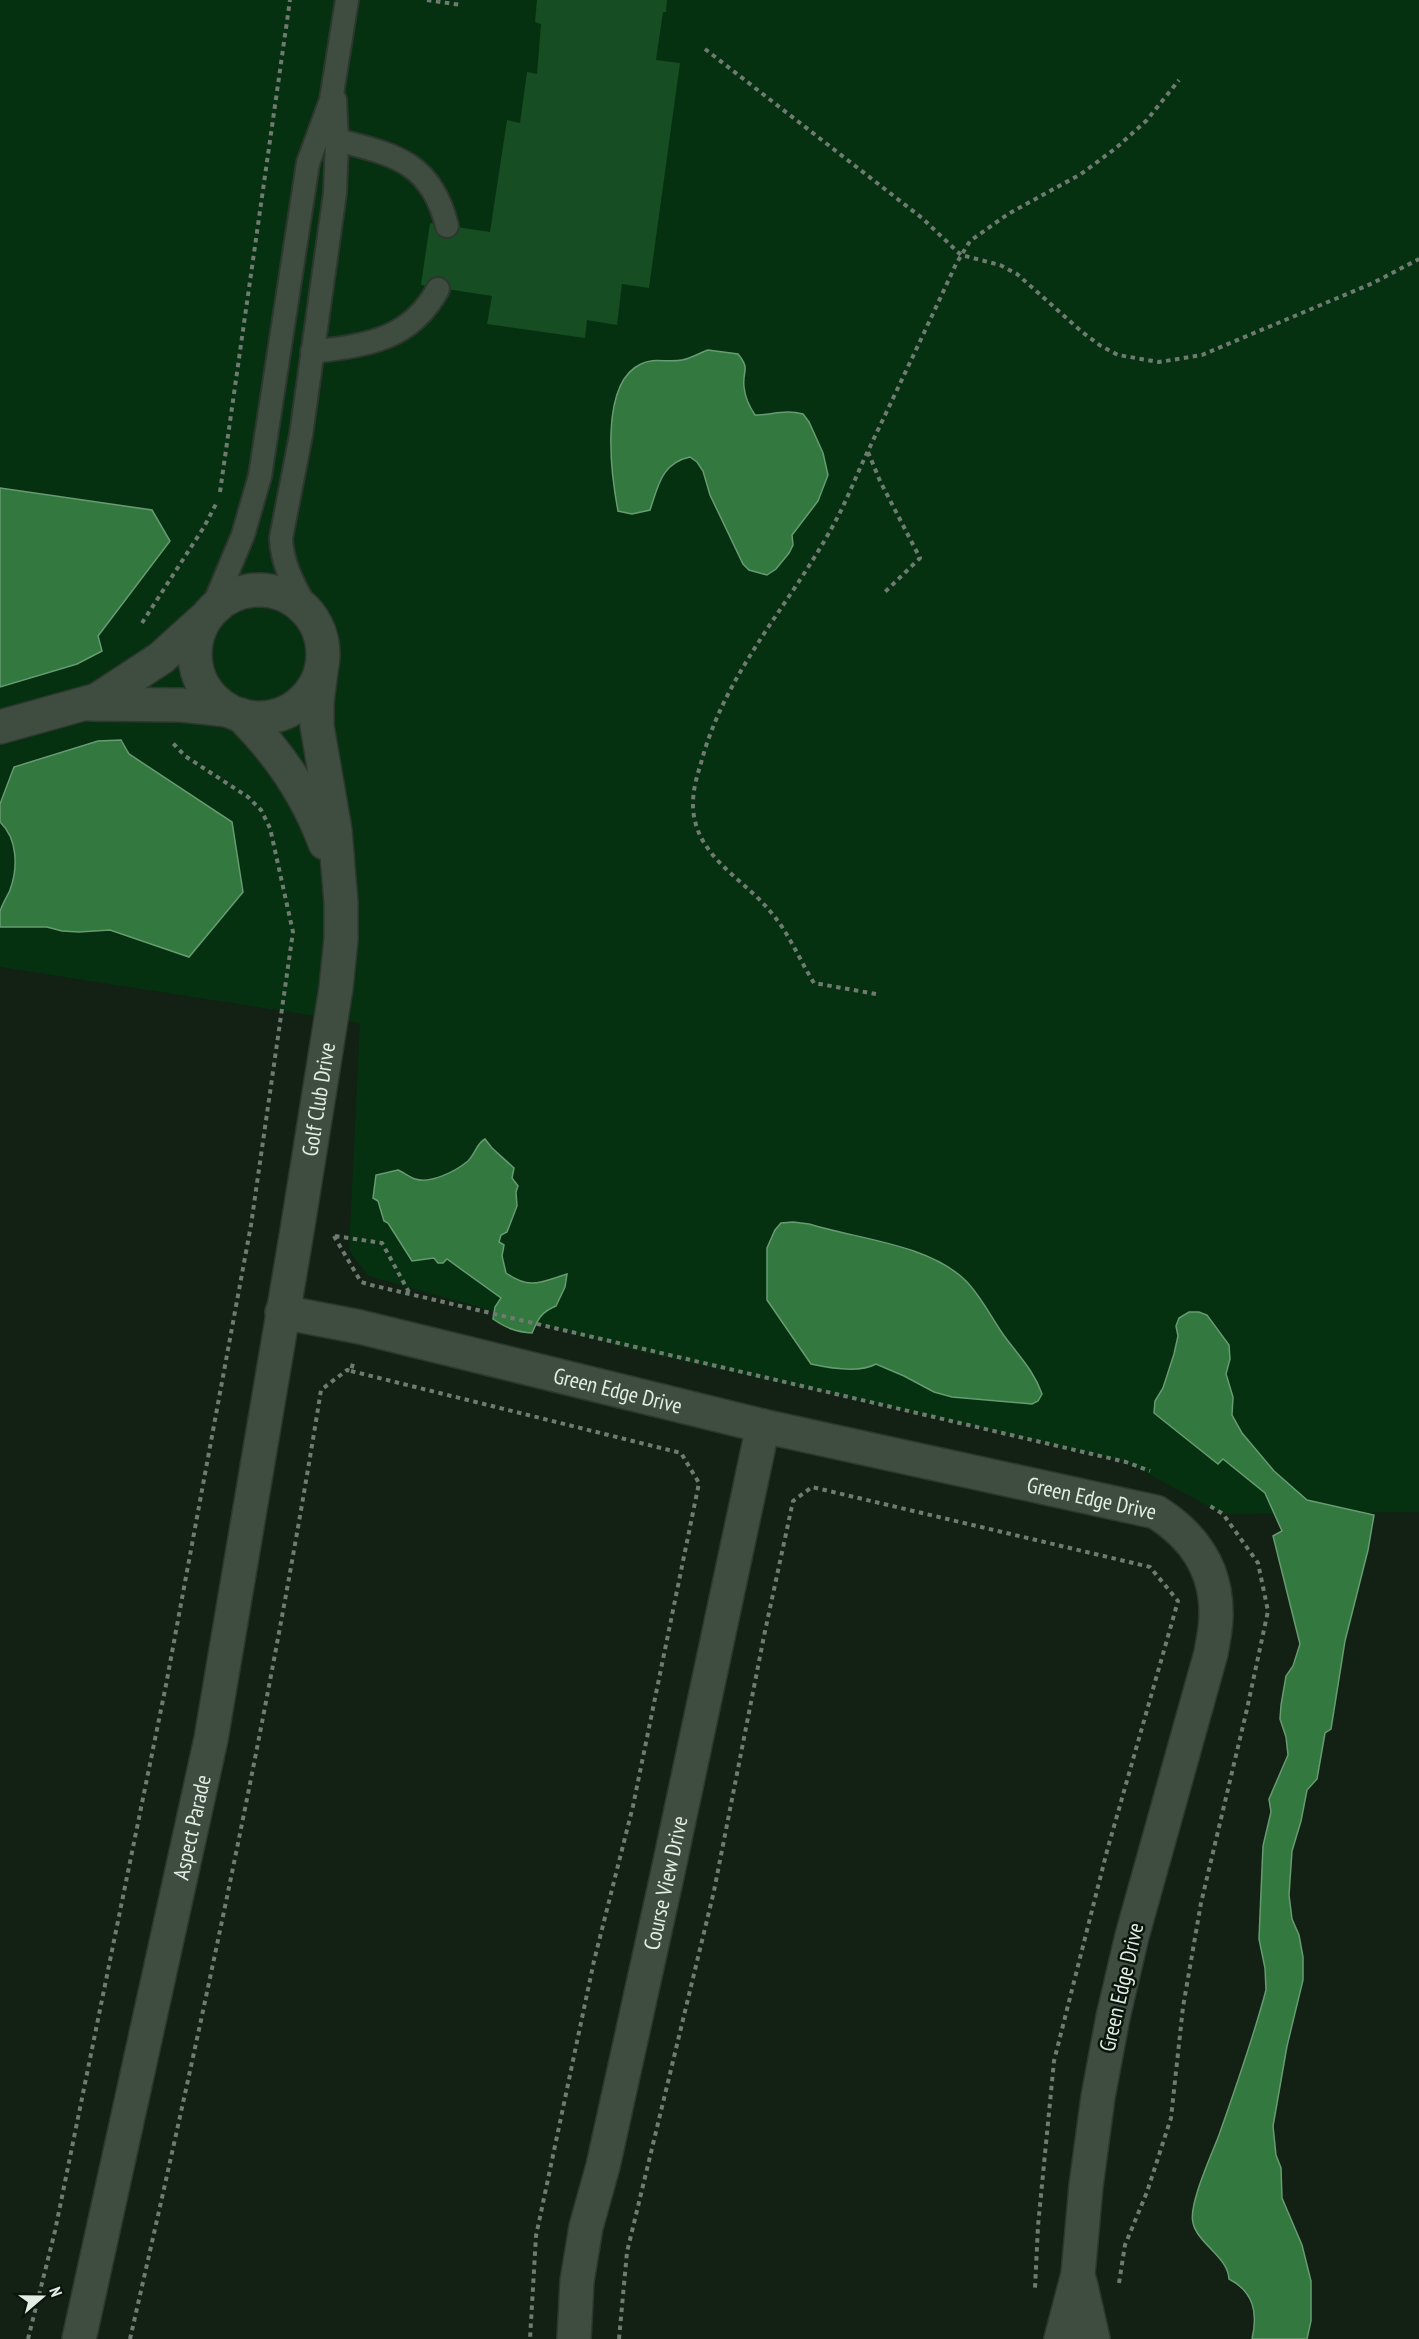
<svg xmlns="http://www.w3.org/2000/svg" width="1419" height="2339" viewBox="0 0 1419 2339" font-family="'PT Sans Narrow',sans-serif">
<style>
.green{fill:#053110}
.water{fill:#32783f;stroke:#679b71;stroke-width:1.5}
.building{fill:#174d22}
.lines{fill:none;stroke-linecap:round;stroke-linejoin:round}
.service-casing{stroke:#2e372f;stroke-width:26}
.minor-casing{stroke:#2e372f;stroke-width:36}
.path{stroke:#6f7a70;stroke-width:4;stroke-dasharray:4.5 4.5;stroke-linecap:butt}
.service{stroke:#3e4d40;stroke-width:22}
.minor{stroke:#3e4d40;stroke-width:33}
.labels{text-anchor:middle;stroke-width:5;stroke-linejoin:round;paint-order:stroke}
.street-label{font-size:22px;fill:#e4ede5;stroke:#0a160b}
</style>
<rect width="100%" height="100%" fill="#132014"/>
<!-- green -->
<polygon class="green" points="0,0 1419,0 1419,1512 1223,1514 1126,1462 927,1415 633,1350 368,1276 349,1250 360,1023 0,967"/>
<!-- water -->
<g class="water">
<path d="M708,350L738,354C751,370 742,370 744,387C745,397 749,406 755,415C772,415 785,409 803,414L809,422L823,453L828,475L818,501L792,535L793,545L789,553L776,569L767,575L749,570L743,564L710,495L703,471L697,462L690,457C661,463 658,487 650,510L632,514L618,511C611,474 599,383 641,364C654,357 667,363 682,360C690,359 699,353 708,350Z"/>
<polygon points="0,488 152,510 170,541 98,636 102,651 77,664 0,687"/>
<path d="M121,740L129,754L232,822L243,892L189,957L110,930L79,932L62,931L47,927H0C0,922 0,916 0,912C1,906 7,897 10,890C18,868 18,839 0,822V804L14,767L98,741Z"/>
<path d="M485,1139L492,1148L514,1168L512,1178L518,1186L516,1192L517,1206L507,1232L501,1235L499,1242L504,1245L502,1256L506,1273C530,1290 541,1282 567,1274L565,1287L556,1306C541,1312 538,1319 532,1333C516,1332 506,1328 493,1319L495,1307L501,1298L447,1259L443,1263H438L434,1258L412,1261L388,1223L384,1221L378,1201L373,1198L376,1175L398,1170C403,1172 409,1177 415,1179C431,1184 456,1171 468,1161C476,1153 476,1144 485,1139Z"/>
<path d="M793,1222L809,1224C857,1239 929,1244 966,1281C981,1296 992,1319 1005,1337C1019,1356 1034,1371 1042,1394L1038,1401L1032,1404L952,1397L934,1392L904,1376L876,1364C860,1373 829,1368 811,1364L767,1300V1248L775,1230L781,1223Z"/>
<path d="M1189,1312H1199L1207,1315L1229,1345L1230,1359L1226,1374L1233,1397L1232,1415L1242,1433L1274,1471L1307,1500L1374,1515L1368,1550L1345,1641L1331,1729L1325,1733L1317,1779L1307,1790L1301,1821L1292,1851L1289,1895L1292,1919L1299,1935L1303,1957V1980L1287,2046L1273,2126L1276,2155L1281,2168L1282,2198L1302,2245L1311,2281V2321L1307,2339H1252C1258,2313 1254,2292 1229,2279C1228,2257 1198,2244 1193,2223C1188,2205 1212,2154 1219,2135C1236,2087 1253,2039 1266,1990L1265,1968L1259,1939L1263,1846L1271,1812L1269,1799L1288,1755L1286,1737L1280,1719L1281,1705L1286,1676L1293,1666L1300,1644L1273,1536L1282,1531L1265,1493L1223,1459L1218,1464L1154,1413L1155,1401L1163,1388L1174,1354L1178,1336L1176,1326L1179,1318Z"/>
</g>
<!-- building -->
<polygon class="building" points="537,0 667,0 666,12 663,12 656,60 680,63 649,288 622,284 617,325 587,320 585,338 487,324 492,296 421,285 430,223 490,232 507,120 520,123 527,72 537,74 541,24 535,22"/>
<g class="lines">
<defs>
<g id="service">
<path d="M337,140C394,155 431,161 447,226"/>
<path d="M312,352C366,345 410,341 438,289"/>
<polyline points="212,609 243,535 260,476 308,163 331,100 347,0"/>
<path d="M311,617C298,592 282,568 281,538L301,435L335,193L337,140L335,100"/>
</g>
<g id="minor">
<circle cx="259" cy="654" r="64"/>
<polyline points="90,704 181,705 228,710"/>
<path d="M241,715C278,752 307,794 325,843"/>
<polyline points="0,727 97,700 161,658 204,619"/>
<path id="s1" d="M282,1312L360,1327L763,1426L1156,1512C1194,1536 1217,1569 1216,1616C1216,1628 1213,1641 1211,1653L1132,1936L1113,2017L1098,2097L1086,2186L1078,2274L1061,2339"/>
<polyline points="1080,2282 1093,2339"/>
<path id="s2" d="M79,2339L211,1739L297,1231L336,988L341,939V903L335,830L317,726V702L321,671"/>
<path id="s3" d="M574,2339L577,2281L586,2227L603,2166L667,1876L763,1426"/>
</g>
</defs>
<!-- service casing -->
<use href="#service" class="service-casing"/>
<!-- minor casing -->
<use href="#minor" class="minor-casing"/>
<!-- path -->
<g class="path">
<polyline points="427,0 461,5"/>
<polyline points="705,49 922,218 961,255 1000,265 1017,274 1082,332 1101,346 1118,355 1159,362 1202,355 1373,283 1419,259"/>
<polyline points="868,452 880,481 920,558 885,592"/>
<polyline points="220,492 290,0"/>
<polyline points="142,623 204,527 217,502"/>
<path d="M876,994L814,983C799,959 788,931 769,910C745,881 704,860 695,821C690,801 695,782 701,763C725,672 791,604 835,522C847,500 856,476 867,453C897,390 927,327 956,264L970,241L1008,214L1081,174L1116,148L1147,120L1179,80"/>
<polyline points="334,1236 361,1282 371,1285 1126,1462 1150,1471"/>
<polyline points="335,1236 382,1243 410,1294"/>
<polyline points="351,1371 681,1453 699,1483 633,1806 594,1961 536,2236 530,2339"/>
<polyline points="1119,2283 1125,2245 1147,2192 1171,2118 1183,2007 1201,1903 1247,1709 1268,1611 1258,1563 1223,1514 1210,1506"/>
<polyline points="28,2339 55,2231 166,1685 251,1225 293,932 270,828 261,810 248,797 185,756 171,741"/>
<path d="M130,2339C202,2024 270,1709 321,1390L347,1370L351,1371L353,1363"/>
<polyline points="619,2339 627,2252 714,1891 764,1636 793,1501 812,1487 1150,1567 1178,1601 1107,1851 1054,2061 1038,2226 1035,2288"/>
</g>
<!-- service -->
<use href="#service" class="service"/>
<!-- minor -->
<use href="#minor" class="minor"/>
</g>
<g class="labels">
<!-- street labels -->
<g class="street-label">
<text dy="8" stroke="none"><textPath href="#s2" startOffset="1263">Golf Club Drive</textPath></text>
<text dy="8" stroke="none"><textPath href="#s1" startOffset="345">Green Edge Drive</textPath></text>
<text dy="8" stroke="none"><textPath href="#s1" startOffset="831">Green Edge Drive</textPath></text>
<text dy="8" stroke="none"><textPath href="#s2" startOffset="524">Aspect Parade</textPath></text>
<text dy="8" stroke="none"><textPath href="#s3" startOffset="466">Course View Drive</textPath></text>
<text transform="translate(1121 1987) rotate(-77)" y="8">Green Edge Drive</text>
</g>
</g>
<!-- north arrow -->
<g transform="translate(42 2297) rotate(70)" stroke="#0a160b" stroke-width="4.5" paint-order="stroke">
<path d="M0-4.5L10 22L0 15L-10 22Z" fill="#e4ede5"/>
<text y="-9" font-size="16" font-weight="bold" text-anchor="middle" fill="#e4ede5">N</text>
</g>
</svg>
